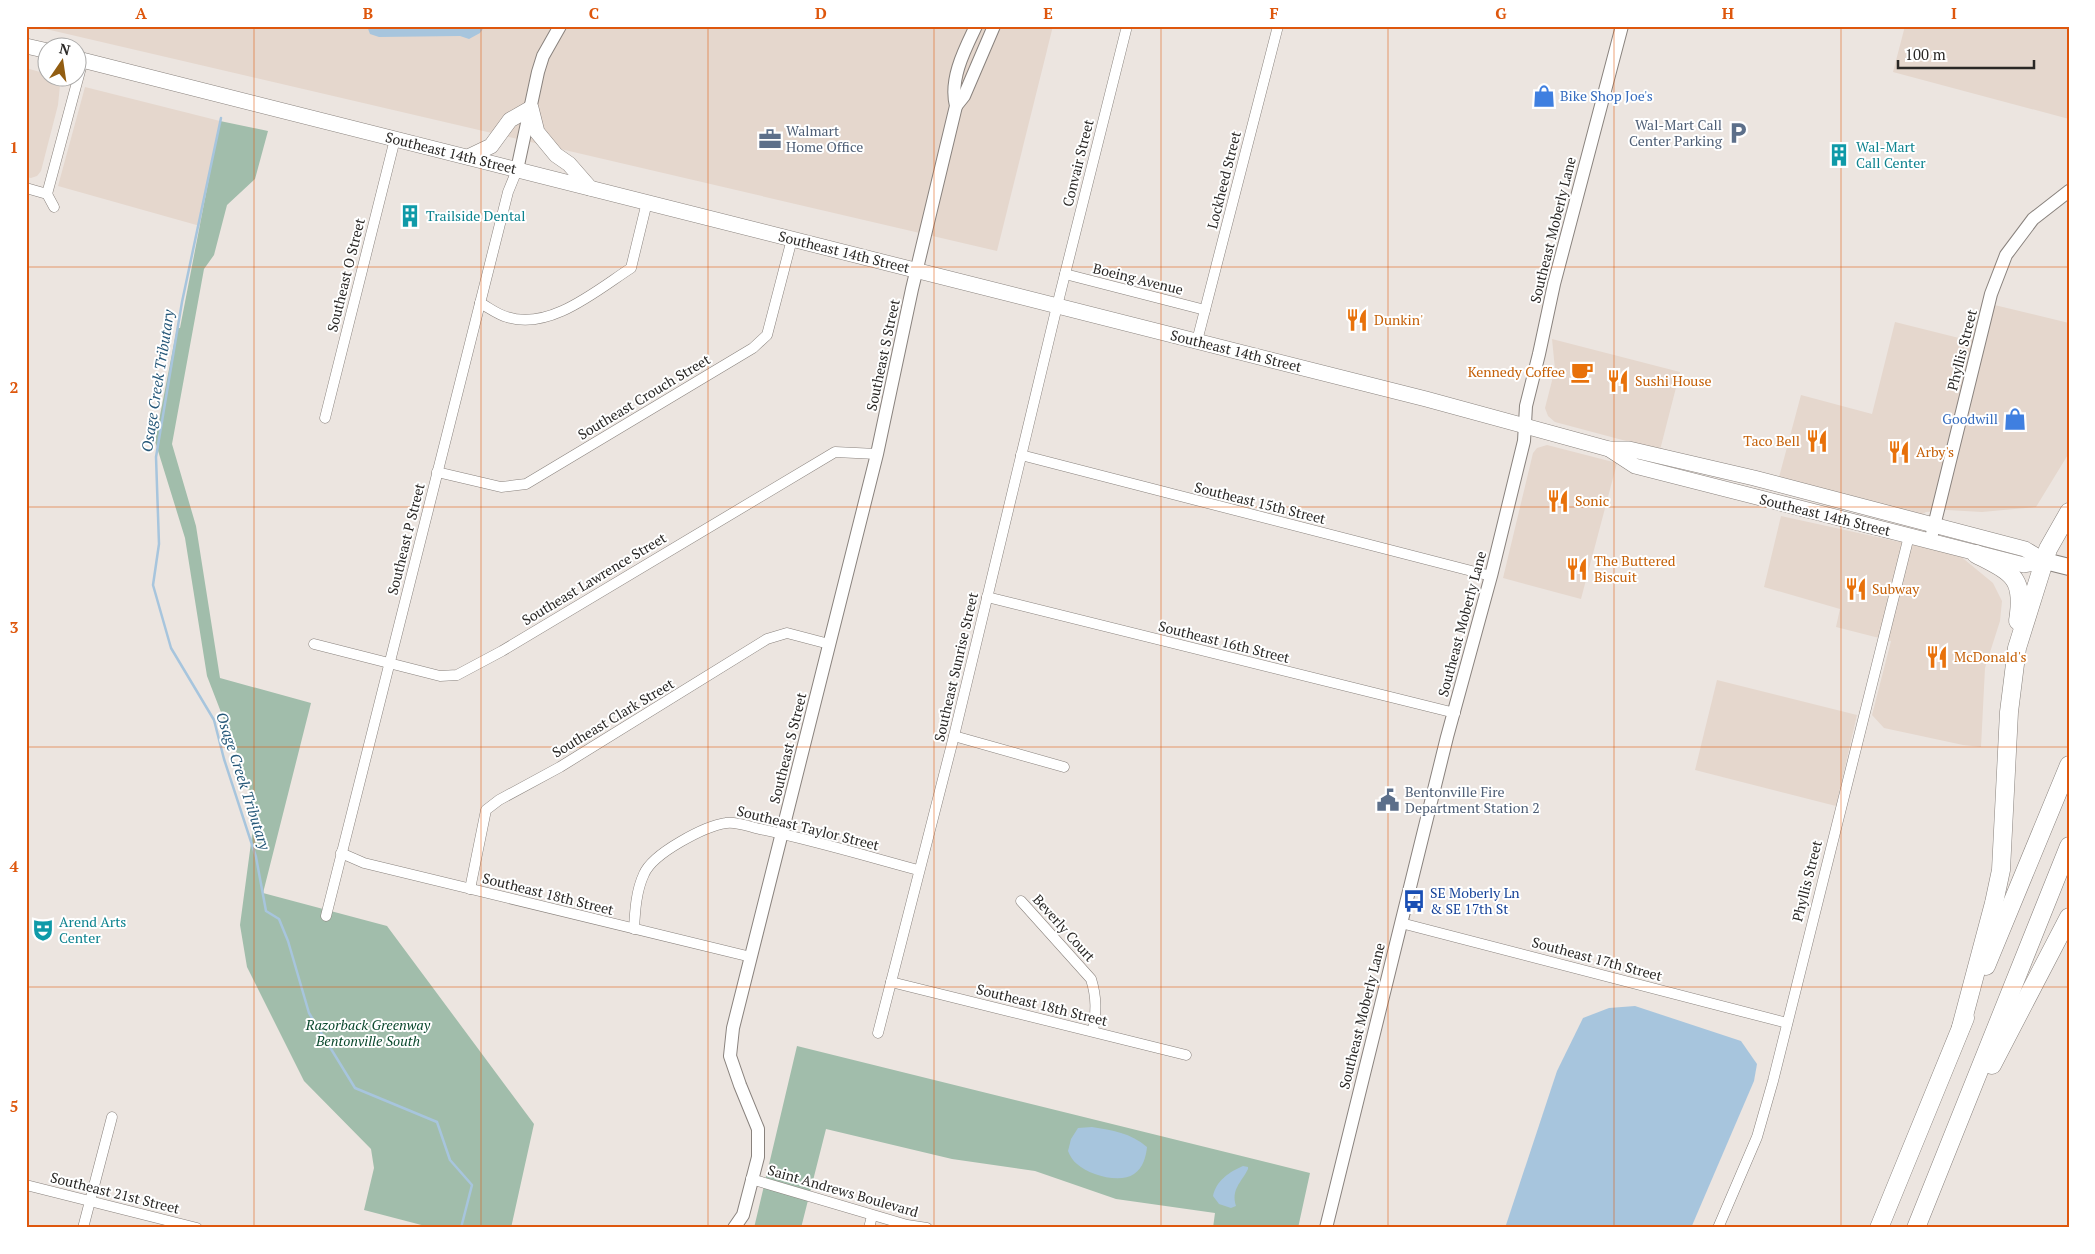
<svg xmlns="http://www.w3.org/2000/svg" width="2095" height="1254" viewBox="0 0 2095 1254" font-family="'PT Serif',serif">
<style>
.built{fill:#e5d7cd}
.green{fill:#a1bdab}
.water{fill:#a7c5dd}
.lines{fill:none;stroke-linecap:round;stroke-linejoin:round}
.stream{stroke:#a7c5dd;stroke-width:2.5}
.minor-casing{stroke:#89827d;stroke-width:11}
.tertiary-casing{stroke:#89827d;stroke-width:14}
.primary-casing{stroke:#89827d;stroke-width:16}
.trunk-casing{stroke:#89827d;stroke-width:18}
.motorway-casing{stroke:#89827d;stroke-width:19}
.minor{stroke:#fff;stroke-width:10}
.tertiary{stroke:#fff;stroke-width:12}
.primary{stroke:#fff;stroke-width:15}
.trunk{stroke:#fff;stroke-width:16}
.motorway{stroke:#fff;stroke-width:18}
.grid{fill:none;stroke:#de570d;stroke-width:1;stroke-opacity:0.55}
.labels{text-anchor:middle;stroke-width:4;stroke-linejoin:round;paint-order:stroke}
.shop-label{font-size:14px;fill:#366cbe;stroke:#fff;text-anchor:start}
.service-label{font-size:14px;fill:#4e5e75;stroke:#fff;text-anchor:start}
.culture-label{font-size:14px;fill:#0d838f;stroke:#fff;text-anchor:start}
.street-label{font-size:14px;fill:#2a2826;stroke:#fff}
.food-label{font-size:14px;fill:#c56008;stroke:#fff;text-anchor:start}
.transit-label{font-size:14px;fill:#164399;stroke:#fff;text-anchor:start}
.park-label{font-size:14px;font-style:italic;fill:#0a482d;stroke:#fff}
.water-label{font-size:15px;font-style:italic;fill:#265879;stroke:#fff}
.neatline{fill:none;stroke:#de570d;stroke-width:2}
.grid-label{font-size:16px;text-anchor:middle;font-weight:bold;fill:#de570d}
</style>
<rect width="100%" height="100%" fill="#ece5e0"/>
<!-- built -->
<g class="built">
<polygon points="33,26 1053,26 997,251"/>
<polygon points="1905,26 2069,26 2069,119 1893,72"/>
<polygon points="26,68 47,74 48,78 57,78 60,85 58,105 41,171 37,176 31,178 26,177"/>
<polygon points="85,87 220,121 200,226 58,186"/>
<polygon points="1982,302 2069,323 2069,453 2036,507 1982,512 1947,510 1926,512 1918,517 1778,481 1801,395 1872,414 1895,322 1971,341"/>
<polygon points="1552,339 1680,372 1660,450 1555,422 1548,416 1545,408 1555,369"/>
<polygon points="1547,445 1617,463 1581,599 1503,578 1533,453 1537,448"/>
<polygon points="1781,516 1959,555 1993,583 2002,601 2000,621 1985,668 1981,747 1963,745 1884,728 1872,715 1891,641 1836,627 1840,609 1764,587"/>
<polygon points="1717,680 1857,715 1836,806 1695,770"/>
</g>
<!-- green -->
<g class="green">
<polygon points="220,121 268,131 255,179 227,205 214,255 204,269 172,444 196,526 220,678 311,703 263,893 387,926 534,1124 511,1228 433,1228 364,1210 374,1168 371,1149 304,1081 247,967 240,925 255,813 241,764 207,676 185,538 155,441 177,328 180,328"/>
<polygon points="797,1046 1310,1173 1298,1228 1213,1228 1215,1213 1116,1199 1035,1171 952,1159 826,1129 801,1228 754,1228"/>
</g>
<!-- water -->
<g class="water">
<polygon points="367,26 485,26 480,33 469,39 460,36 379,37 370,34"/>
<polygon points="1635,1006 1741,1041 1757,1064 1754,1081 1691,1228 1505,1228 1557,1071 1583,1018 1609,1008"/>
<path d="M1092,1127C1112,1130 1131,1133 1147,1147C1146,1157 1143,1168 1134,1174C1120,1184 1089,1175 1077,1164C1073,1161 1070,1156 1068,1151L1071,1139L1078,1128Z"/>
<path d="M1243,1166L1248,1167V1169C1241,1183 1231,1189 1236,1206L1231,1208L1219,1204L1213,1196C1216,1181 1229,1172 1243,1166Z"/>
</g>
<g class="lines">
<!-- stream -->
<polyline class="stream" points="221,118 182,302 156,457 159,544 153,585 171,648 214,720 224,759 256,857 266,911 279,919 288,941 309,1013 355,1088 437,1122 450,1160 472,1185 461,1228"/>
<defs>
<g id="minor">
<polyline points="26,188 47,194 83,60"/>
<polyline points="47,194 54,207"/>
<polyline points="1065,274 1205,310"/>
<path d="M480,303C488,307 498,315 507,317C550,331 597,290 631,268L647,202"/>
<polyline points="1197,341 1278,26"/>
<polyline points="325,418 395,139"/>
<polyline points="1021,455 1491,576"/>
<polyline points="437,472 501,487 526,484 753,348 767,335 792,239"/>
<polyline points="987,597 1455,713"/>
<polyline points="314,644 440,676 457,675 502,651 835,452 877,454"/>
<polyline points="954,736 1064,767"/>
<polyline points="341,853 364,863 751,957"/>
<polyline points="470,889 486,810 499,800 560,767 767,639 787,633 829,644"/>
<path d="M1021,901L1091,979C1097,998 1096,1012 1093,1031"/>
<polyline points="326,916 508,192 517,170"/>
<polyline points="1401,923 1787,1023"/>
<path d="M634,929C635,911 636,891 644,874C653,853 705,826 726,823C736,821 750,827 760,829C813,840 866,856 918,870"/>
<polyline points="891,982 1186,1055"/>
<polyline points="878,1033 954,736 1057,306 1127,26"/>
<polyline points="751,1179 907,1225 927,1228"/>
<polyline points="26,1185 197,1228"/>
<polyline points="83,1228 112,1117"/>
<polyline points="869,1228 872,1216"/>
<polyline points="1718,1228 1757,1137 1773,1081 1909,536"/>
</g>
<g id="tertiary">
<polyline points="956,106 964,96 994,26"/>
<polyline points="517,170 538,72 543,56 560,26"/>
<polyline points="1932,534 1991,294 2006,255 2033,219 2069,191"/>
<path d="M734,1228L743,1215L758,1157V1129L740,1085L730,1056L733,1028L877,454L912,289L956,106C949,79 965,49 976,26"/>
<polyline points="1326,1228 1447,737 1491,576 1524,441 1526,406 1539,354 1554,284 1622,26"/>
</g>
<g id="primary">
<polyline points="26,46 48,51"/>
<polyline points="78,59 1426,399 1609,449 1629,449 1754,478 2025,549 2045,561"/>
<polyline points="468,157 491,146 510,120 531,108 537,132 556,155 569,164 590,188"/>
<polyline points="1609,449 1635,466 2024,565 2045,561"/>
</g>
<polyline id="trunk" points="2045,561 2069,567"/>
<g id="motorway">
<path d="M1976,554C2012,573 2025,576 2018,621"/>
<polyline points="1986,966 2069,765"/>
<polyline points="1961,1027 1994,903 2001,870 2009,712 2017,648 2048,549 2069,512"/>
<polyline points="1992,1065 2069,917"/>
<polyline points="1879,1228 1965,1018"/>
<polyline points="1916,1228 2069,846"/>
</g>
</defs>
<!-- minor casing -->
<use href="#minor" class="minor-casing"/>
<!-- tertiary casing -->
<use href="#tertiary" class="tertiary-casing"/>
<!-- primary casing -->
<use href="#primary" class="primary-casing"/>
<!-- trunk casing -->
<use href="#trunk" class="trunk-casing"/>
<!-- motorway casing -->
<use href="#motorway" class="motorway-casing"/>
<!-- minor -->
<use href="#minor" class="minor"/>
<!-- tertiary -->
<use href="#tertiary" class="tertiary"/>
<!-- primary -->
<use href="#primary" class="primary"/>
<!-- trunk -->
<use href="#trunk" class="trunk"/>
<!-- motorway -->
<use href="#motorway" class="motorway"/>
</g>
<!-- grid -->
<path class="grid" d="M254,26V1228M481,26V1228M708,26V1228M934,26V1228M1161,26V1228M1388,26V1228M1614,26V1228M1841,26V1228M26,267H2069M26,507H2069M26,747H2069M26,987H2069"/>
<!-- icons -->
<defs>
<symbol id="shop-bare" viewBox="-9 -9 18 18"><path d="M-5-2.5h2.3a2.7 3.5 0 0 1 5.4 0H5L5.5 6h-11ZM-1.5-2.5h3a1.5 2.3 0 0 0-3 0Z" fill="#3f7fe0" stroke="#fff" stroke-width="2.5" paint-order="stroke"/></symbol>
<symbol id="parking-bare" viewBox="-9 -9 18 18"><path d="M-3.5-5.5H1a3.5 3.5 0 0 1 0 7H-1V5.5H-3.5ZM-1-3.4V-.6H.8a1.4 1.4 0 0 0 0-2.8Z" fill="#5c6f8a" stroke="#fff" stroke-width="2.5" paint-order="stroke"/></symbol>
<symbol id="office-bare" viewBox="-9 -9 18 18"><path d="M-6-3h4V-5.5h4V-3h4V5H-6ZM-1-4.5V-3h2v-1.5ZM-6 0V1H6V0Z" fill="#5c6f8a" stroke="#fff" stroke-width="2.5" paint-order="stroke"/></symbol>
<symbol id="building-bare" viewBox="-9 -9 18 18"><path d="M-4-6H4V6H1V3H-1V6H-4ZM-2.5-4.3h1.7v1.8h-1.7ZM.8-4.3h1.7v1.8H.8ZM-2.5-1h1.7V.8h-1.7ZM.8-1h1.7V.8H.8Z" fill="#0f9aa8" stroke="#fff" stroke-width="2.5" paint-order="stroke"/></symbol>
<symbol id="restaurant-bare" viewBox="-9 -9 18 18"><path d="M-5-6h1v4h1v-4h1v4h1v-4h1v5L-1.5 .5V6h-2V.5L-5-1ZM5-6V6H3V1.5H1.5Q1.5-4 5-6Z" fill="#e8710a" stroke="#fff" stroke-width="2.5" paint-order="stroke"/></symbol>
<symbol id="cafe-bare" viewBox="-9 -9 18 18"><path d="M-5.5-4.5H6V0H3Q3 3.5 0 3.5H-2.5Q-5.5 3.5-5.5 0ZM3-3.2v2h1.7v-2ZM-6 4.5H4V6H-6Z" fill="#e8710a" stroke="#fff" stroke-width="2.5" paint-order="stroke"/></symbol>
<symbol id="civic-bare" viewBox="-9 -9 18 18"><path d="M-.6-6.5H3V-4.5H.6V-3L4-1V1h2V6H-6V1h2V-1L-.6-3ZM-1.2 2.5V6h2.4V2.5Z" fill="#5c6f8a" stroke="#fff" stroke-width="2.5" paint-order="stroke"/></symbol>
<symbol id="bus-bare" viewBox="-9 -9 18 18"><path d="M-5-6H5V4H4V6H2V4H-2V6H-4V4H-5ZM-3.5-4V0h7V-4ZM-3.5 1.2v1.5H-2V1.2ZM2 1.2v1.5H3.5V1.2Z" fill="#1a4fb4" stroke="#fff" stroke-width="2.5" paint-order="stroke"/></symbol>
<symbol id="theatre-bare" viewBox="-9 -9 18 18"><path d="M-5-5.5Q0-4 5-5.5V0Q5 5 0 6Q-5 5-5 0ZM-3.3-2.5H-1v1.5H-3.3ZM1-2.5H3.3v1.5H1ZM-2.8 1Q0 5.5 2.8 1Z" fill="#0f9aa8" stroke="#fff" stroke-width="2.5" paint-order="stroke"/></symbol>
</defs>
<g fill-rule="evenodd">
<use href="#shop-bare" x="1528" y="80" width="32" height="32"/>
<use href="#parking-bare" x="1722" y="117" width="32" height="32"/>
<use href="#office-bare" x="754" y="123" width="32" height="32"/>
<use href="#building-bare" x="1823" y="139" width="32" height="32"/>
<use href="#building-bare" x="394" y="200" width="32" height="32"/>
<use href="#restaurant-bare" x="1341" y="304" width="32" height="32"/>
<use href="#cafe-bare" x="1566" y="356" width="32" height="32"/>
<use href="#restaurant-bare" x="1602" y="365" width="32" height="32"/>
<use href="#shop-bare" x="1999" y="403" width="32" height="32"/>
<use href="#restaurant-bare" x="1801" y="425" width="32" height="32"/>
<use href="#restaurant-bare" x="1883" y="436" width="32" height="32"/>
<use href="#restaurant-bare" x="1542" y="485" width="32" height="32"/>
<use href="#restaurant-bare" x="1561" y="553" width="32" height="32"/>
<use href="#restaurant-bare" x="1840" y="573" width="32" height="32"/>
<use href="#restaurant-bare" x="1921" y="641" width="32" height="32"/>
<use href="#civic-bare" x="1372" y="784" width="32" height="32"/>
<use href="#bus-bare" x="1398" y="885" width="32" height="32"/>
<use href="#theatre-bare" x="27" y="914" width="32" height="32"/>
</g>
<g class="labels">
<!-- shop labels -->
<g class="shop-label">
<text x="1560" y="101">Bike Shop Joe's</text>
<text x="1998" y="424" text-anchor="end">Goodwill</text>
</g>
<!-- service labels -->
<g class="service-label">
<text x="1722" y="130" text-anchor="end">Wal-Mart Call<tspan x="1722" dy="16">Center Parking</tspan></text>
<text x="786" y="136">Walmart<tspan x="786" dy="16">Home Office</tspan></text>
<text x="1405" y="797">Bentonville Fire<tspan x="1405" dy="16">Department Station 2</tspan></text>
</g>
<!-- culture labels -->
<g class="culture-label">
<text x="1856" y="152">Wal-Mart<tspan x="1856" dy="16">Call Center</tspan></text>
<text x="426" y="221">Trailside Dental</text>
<text x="59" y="927">Arend Arts<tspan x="59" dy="16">Center</tspan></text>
</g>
<!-- street labels -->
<g class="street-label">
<text transform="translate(451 153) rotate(14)" y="5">Southeast 14th Street</text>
<text transform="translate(1078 163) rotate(-76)" y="5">Convair Street</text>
<text transform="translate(1224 180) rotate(-76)" y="5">Lockheed Street</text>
<text transform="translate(1553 230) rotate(-76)" y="5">Southeast Moberly Lane</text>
<text transform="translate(844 252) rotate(14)" y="5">Southeast 14th Street</text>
<text transform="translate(346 275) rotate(-76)" y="5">Southeast O Street</text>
<text transform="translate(1138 279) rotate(14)" y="5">Boeing Avenue</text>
<text transform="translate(1962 350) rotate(-76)" y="5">Phyllis Street</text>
<text transform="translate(1236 351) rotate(14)" y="5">Southeast 14th Street</text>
<text transform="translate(883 355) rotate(-78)" y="5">Southeast S Street</text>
<text transform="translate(644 397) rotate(-31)" y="5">Southeast Crouch Street</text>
<text transform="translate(1260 503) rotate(14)" y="5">Southeast 15th Street</text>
<text transform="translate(1825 515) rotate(14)" y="5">Southeast 14th Street</text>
<text transform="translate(406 539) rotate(-76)" y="5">Southeast P Street</text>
<text transform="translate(594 579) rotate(-31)" y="5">Southeast Lawrence Street</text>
<text transform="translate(1462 624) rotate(-75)" y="5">Southeast Moberly Lane</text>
<text transform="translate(1224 642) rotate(14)" y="5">Southeast 16th Street</text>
<text transform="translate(956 667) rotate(-77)" y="5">Southeast Sunrise Street</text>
<text transform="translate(613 718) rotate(-31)" y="5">Southeast Clark Street</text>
<text transform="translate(788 748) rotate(-76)" y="5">Southeast S Street</text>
<text transform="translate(808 828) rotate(14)" y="5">Southeast Taylor Street</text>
<text transform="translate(1807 881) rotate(-76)" y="5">Phyllis Street</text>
<text transform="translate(548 894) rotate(14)" y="5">Southeast 18th Street</text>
<text transform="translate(1064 928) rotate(48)" y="5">Beverly Court</text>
<text transform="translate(1597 959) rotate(15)" y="5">Southeast 17th Street</text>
<text transform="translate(1042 1005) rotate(14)" y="5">Southeast 18th Street</text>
<text transform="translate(1362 1016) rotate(-76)" y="5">Southeast Moberly Lane</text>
<text transform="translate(843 1191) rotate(16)" y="5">Saint Andrews Boulevard</text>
<text transform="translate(115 1193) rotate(14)" y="5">Southeast 21st Street</text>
</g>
<!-- food labels -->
<g class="food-label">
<text x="1374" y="325">Dunkin'</text>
<text x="1565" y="377" text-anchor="end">Kennedy Coffee</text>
<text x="1635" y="386">Sushi House</text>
<text x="1800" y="446" text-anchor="end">Taco Bell</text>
<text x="1916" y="457">Arby's</text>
<text x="1575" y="506">Sonic</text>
<text x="1594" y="566">The Buttered<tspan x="1594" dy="16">Biscuit</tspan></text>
<text x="1872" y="594">Subway</text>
<text x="1954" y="662">McDonald's</text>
</g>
<!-- transit labels -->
<g class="transit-label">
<text x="1430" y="898">SE Moberly Ln<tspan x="1430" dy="16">&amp; SE 17th St</tspan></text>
</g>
<!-- park labels -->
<g class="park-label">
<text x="368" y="1030">Razorback Greenway<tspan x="368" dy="16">Bentonville South</tspan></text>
</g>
<!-- water labels -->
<g class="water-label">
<text transform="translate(158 381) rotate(-81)" y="5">Osage Creek Tributary</text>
<text transform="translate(243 781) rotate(72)" y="5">Osage Creek Tributary</text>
</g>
</g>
<!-- border -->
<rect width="2095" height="1254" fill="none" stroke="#ffffff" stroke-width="55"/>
<!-- north arrow -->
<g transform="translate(62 62) rotate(13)"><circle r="24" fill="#ffffff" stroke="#aaa9a8"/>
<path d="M0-4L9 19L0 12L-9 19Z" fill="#925d11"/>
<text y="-8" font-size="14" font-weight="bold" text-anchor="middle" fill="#2a2826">N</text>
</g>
<!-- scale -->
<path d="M1898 60v8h136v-8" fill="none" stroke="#2a2826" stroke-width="2.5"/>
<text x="1905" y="60" font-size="15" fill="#2a2826" stroke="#ffffff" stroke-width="4" paint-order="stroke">100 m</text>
<rect x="28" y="28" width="2040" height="1198" class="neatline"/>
<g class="grid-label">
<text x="141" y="19">A</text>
<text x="368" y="19">B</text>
<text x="594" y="19">C</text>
<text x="821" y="19">D</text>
<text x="1048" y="19">E</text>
<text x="1274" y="19">F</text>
<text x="1501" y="19">G</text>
<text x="1728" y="19">H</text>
<text x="1954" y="19">I</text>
<text x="14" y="153">1</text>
<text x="14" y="393">2</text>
<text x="14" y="633">3</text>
<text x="14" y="872">4</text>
<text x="14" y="1112">5</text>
</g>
</svg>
